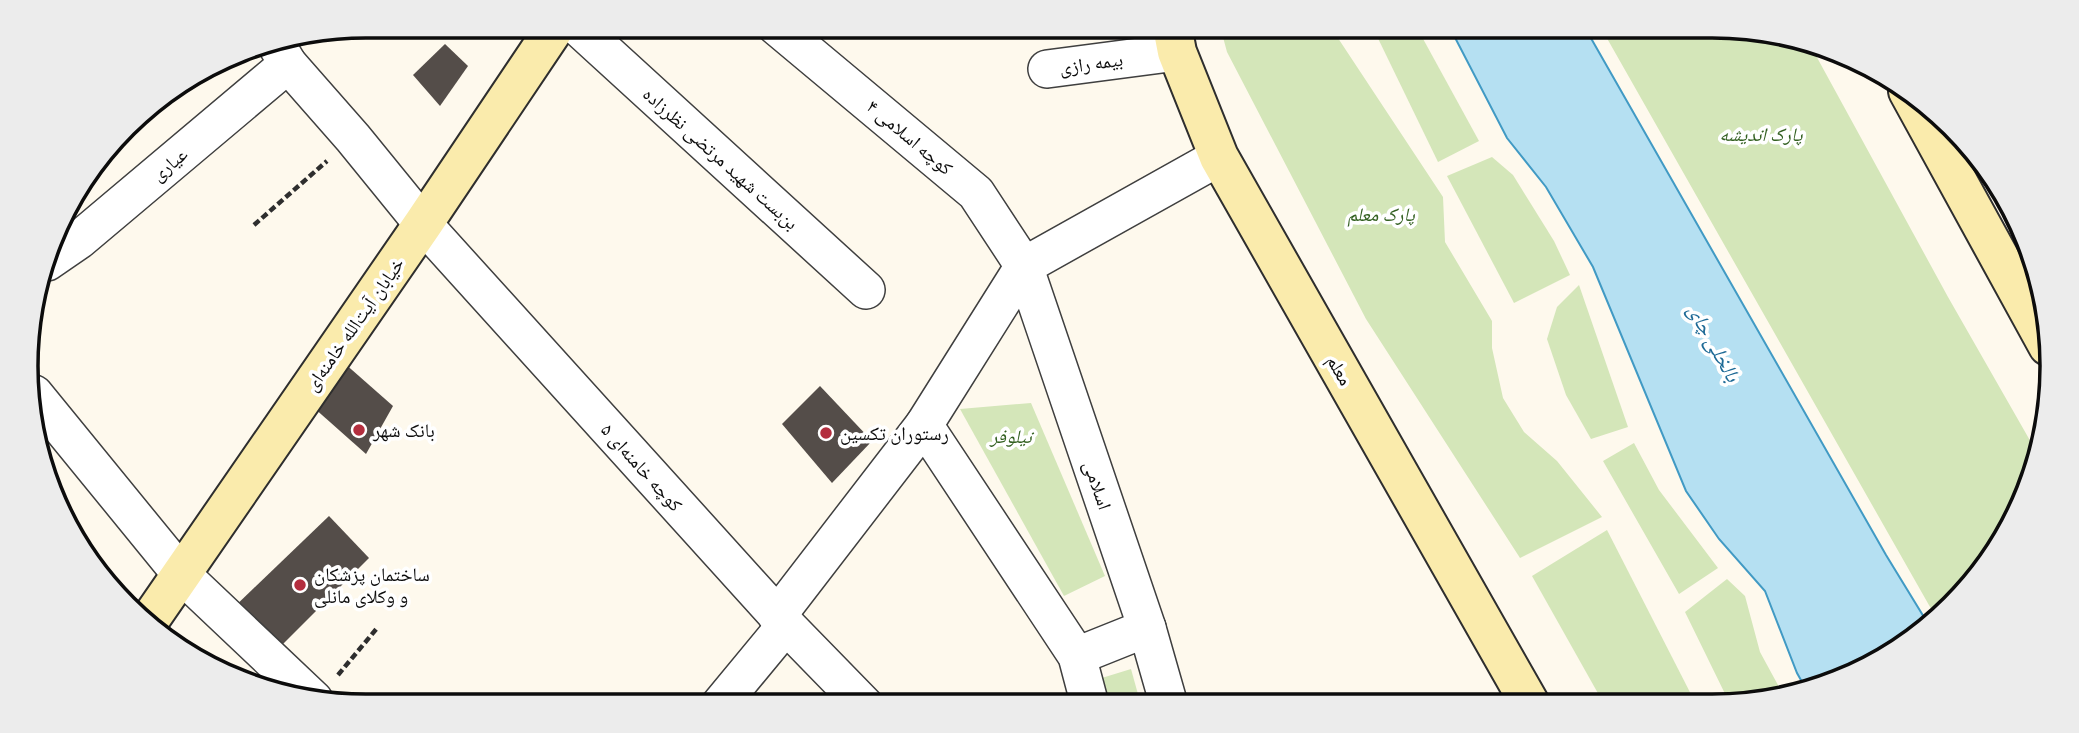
<svg xmlns="http://www.w3.org/2000/svg" width="2079" height="733" viewBox="0 0 2079 733" font-family="'IBM Plex Serif','Noto Naskh Arabic',serif">
<style>
.green{fill:#d4e6b9}
.water{fill:#b5e0f2;stroke:#419ac4;stroke-width:2}
.building{fill:#544d49}
.lines{fill:none;stroke-linecap:round;stroke-linejoin:round}
.street-casing{stroke:#3f3f3f;stroke-width:40}
.secondary-casing{stroke:#2e2e2e;stroke-width:42}
.path{stroke:#2e2e2e;stroke-width:4.5;stroke-dasharray:7 3.5;stroke-linecap:butt}
.street{stroke:#fff;stroke-width:37}
.secondary{stroke:#faebac;stroke-width:38}
.poi-dot{fill:#b32e3e;stroke:#fff;stroke-width:2.5}
.labels{text-anchor:middle;stroke-width:7;stroke-linejoin:round;paint-order:stroke}
.street-label{font-size:19px;fill:#0c0c0c;stroke:#fff}
.park-label{font-size:19px;font-style:italic;fill:#336021;stroke:#fff}
.poi-label{font-size:19px;fill:#0c0c0c;stroke:#fff;text-anchor:start}
.water-label{font-size:21px;font-style:italic;fill:#1e6a96;stroke:#fff}
.rim{fill:none;stroke:#0c0c0c;stroke-width:3.5}
</style>
<rect width="100%" height="100%" fill="#fef9ed"/>
<!-- green -->
<g class="green">
<polygon points="1220,26 1330,26 1443,197 1445,242 1492,321 1492,348 1503,398 1524,432 1557,461 1602,517 1520,558 1366,319 1227,52"/>
<polygon points="1372,26 1416,26 1479,141 1438,162"/>
<polygon points="1600,26 1712,26 1800,38 1808,41 1948,297 2040,458 2007,537 1938,621"/>
<polygon points="1492,157 1513,175 1554,241 1570,275 1514,303 1447,176"/>
<polygon points="1579,285 1628,427 1591,439 1566,395 1547,339 1557,307"/>
<polygon points="1031,403 1105,576 1064,596 960,409"/>
<polygon points="1634,443 1659,490 1718,568 1679,594 1603,461"/>
<polygon points="1607,530 1696,704 1604,704 1532,576"/>
<polygon points="1727,579 1745,596 1760,652 1784,696 1757,704 1730,704 1685,612"/>
<polygon points="1131,669 1141,705 1099,705 1092,681"/>
</g>
<!-- water -->
<polygon class="water" points="1449,26 1584,26 1886,555 1930,627 1863,672 1806,689 1797,673 1765,591 1719,539 1686,491 1593,267 1546,187 1507,138"/>
<!-- building -->
<g class="building">
<polygon points="445,44 468,66 440,106 413,75"/>
<polygon points="343,362 393,406 366,454 313,407"/>
<polygon points="820,386 872,441 832,483 782,424"/>
<polygon points="329,516 369,558 273,654 229,612"/>
</g>
<g class="lines">
<defs>
<g id="street">
<polyline points="577,26 866,290"/>
<polyline points="776,26 976,193 1024,266 1147,628 1169,705"/>
<polyline points="276,44 288,64 353,138 423,224 786,625 865,706"/>
<polyline points="1047,69 1177,52"/>
<polyline points="47,262 79,240 288,64"/>
<polyline points="34,394 181,574 314,700"/>
<polyline points="924,425 1077,656 1090,705"/>
<polyline points="777,616 924,425 1024,266 1219,157"/>
<polyline points="1077,656 1147,628"/>
<polyline points="719,706 786,625"/>
</g>
<g id="secondary">
<polyline points="1172,26 1177,52 1219,157 1530,704"/>
<polyline points="1908,91 2048,346"/>
<polyline points="149,621 423,224 556,26"/>
</g>
</defs>
<!-- street casing -->
<use href="#street" class="street-casing"/>
<!-- secondary casing -->
<use href="#secondary" class="secondary-casing"/>
<!-- path -->
<g class="path">
<polyline points="254,225 327,161"/>
<polyline points="338,675 378,627"/>
</g>
<!-- street -->
<use href="#street" class="street"/>
<!-- secondary -->
<use href="#secondary" class="secondary"/>
</g>
<!-- markers -->
<g class="poi-dot">
<circle cx="359" cy="430" r="7"/>
<circle cx="826" cy="433" r="7"/>
<circle cx="300" cy="585" r="7"/>
</g>
<g class="labels">
<!-- street labels -->
<g class="street-label">
<text transform="translate(1091 63) rotate(-8)" y="7">بیمه رازی</text>
<text transform="translate(910 137) rotate(40)" y="7">کوچه اسلامی ۴</text>
<text transform="translate(721 158) rotate(42)" y="7">بن‌بست شهید مرتضی نظرزاده</text>
<text transform="translate(169 164) rotate(-40)" y="7">عیاری</text>
<text transform="translate(354 324) rotate(-55)" y="7">خیابان آیت‌الله خامنه‌ای</text>
<text transform="translate(1340 370) rotate(60)" y="7">معلم</text>
<text transform="translate(642 467) rotate(48)" y="7">کوچه خامنه‌ای ۵</text>
<text transform="translate(1098 485) rotate(71)" y="7">اسلامی</text>
</g>
<!-- park labels -->
<g class="park-label">
<text x="1761" y="141">پارک اندیشه</text>
<text x="1381" y="221">پارک معلم</text>
<text x="1011" y="443">نیلوفر</text>
</g>
<!-- poi labels -->
<g class="poi-label">
<text x="373" y="437">بانک شهر</text>
<text x="840" y="440">رستوران تکسین</text>
<text x="314" y="581">ساختمان پزشکان<tspan x="314" dy="22">و وکلای مانلی</tspan></text>
</g>
<!-- water labels -->
<g class="water-label">
<text transform="translate(1714 343) rotate(61)" y="7">بالخلی چای</text>
</g>
</g>
<!-- crop -->
<path d="M0 0H2079V733H0ZM366 38H1712A328 328 0 0 1 2040 366V366A328 328 0 0 1 1712 694H366A328 328 0 0 1 38 366V366A328 328 0 0 1 366 38Z" fill="#ececec" fill-rule="evenodd"/>
<path class="rim" d="M366 38H1712A328 328 0 0 1 2040 366V366A328 328 0 0 1 1712 694H366A328 328 0 0 1 38 366V366A328 328 0 0 1 366 38Z"/>
</svg>
